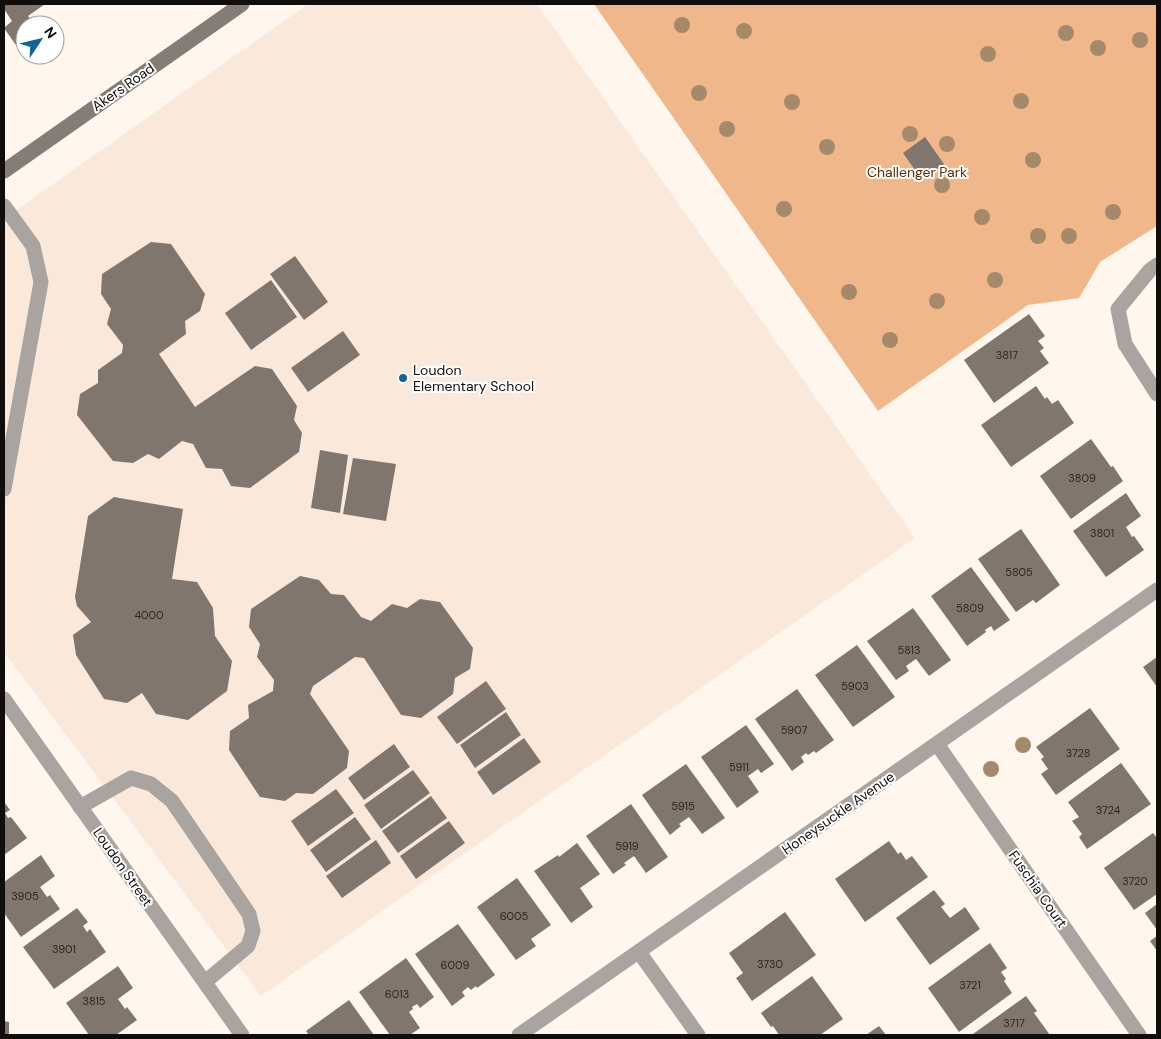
<svg xmlns="http://www.w3.org/2000/svg" width="1161" height="1039" viewBox="0 0 1161 1039" font-family="'DM Sans',sans-serif">
<style>
.built{fill:#fae8da}
.green{fill:#f0b88a}
.building{fill:#80766e}
.lines{fill:none;stroke-linecap:round;stroke-linejoin:round}
.lane{stroke:#a9a4a0;stroke-width:15}
.street{stroke:#a9a4a0;stroke-width:15}
.secondary{stroke:#837c77;stroke-width:15}
.tree{fill:#a4896b}
.poi-dot{fill:#0e6596;stroke:#fff;stroke-width:2}
.labels{text-anchor:middle;stroke-width:4;stroke-linejoin:round;paint-order:stroke}
.number-label{font-size:11px;fill:#2c2723}
.street-label{font-size:14px;fill:#100d0a;stroke:#fff}
.park-label{font-size:14px;fill:#5a3000;stroke:#fff}
.poi-label{font-size:14px;fill:#100d0a;stroke:#fff;text-anchor:start}
</style>
<rect width="100%" height="100%" fill="#fff6ee"/>
<!-- built -->
<polygon class="built" points="308,4 537,4 915,538 261,996 4,652 4,219"/>
<!-- green -->
<polygon class="green" points="594,4 1157,4 1157,226 1100,262 1079,298 1028,305 878,411"/>
<!-- building -->
<g class="building">
<polygon points="4,4 45,4 28,16 35,25 25,25 25,58 4,28 12,21 4,9"/>
<polygon points="925,137 944,164 922,180 903,153"/>
<polygon points="151,242 171,244 205,294 200,311 185,321 186,334 159,354 195,407 255,366 272,369 297,406 294,420 302,433 299,452 250,488 231,486 222,469 206,468 193,444 182,441 159,459 148,454 133,463 113,461 77,415 80,394 98,383 98,370 122,353 123,345 107,324 111,309 101,294 102,274"/>
<polygon points="295,256 328,302 304,320 270,274"/>
<polygon points="271,280 297,317 251,350 225,313"/>
<polygon points="1029,314 1045,336 1038,341 1044,348 1040,351 1049,363 994,403 964,360"/>
<polygon points="343,331 360,355 308,392 291,368"/>
<polygon points="1036,386 1045,399 1047,397 1052,404 1058,400 1074,423 1011,467 981,425"/>
<polygon points="1091,439 1111,467 1113,466 1123,481 1071,519 1040,476"/>
<polygon points="320,450 348,455 340,513 311,508"/>
<polygon points="353,458 396,464 386,521 343,514"/>
<polygon points="1126,493 1141,516 1126,527 1132,537 1134,536 1144,550 1106,577 1073,531"/>
<polygon points="114,497 183,509 172,579 197,582 213,608 215,636 232,661 227,691 188,720 156,714 142,693 127,703 104,699 76,655 73,635 91,622 77,606 75,597 88,516"/>
<polygon points="1021,529 1060,585 1036,603 1033,600 1016,612 978,559"/>
<polygon points="971,567 1010,620 994,631 991,626 985,630 986,632 967,646 931,596"/>
<polygon points="300,576 319,580 331,594 344,595 361,617 371,621 392,604 407,608 420,599 440,602 473,648 470,669 455,678 453,694 421,718 401,715 364,658 355,657 313,686 310,694 349,751 347,768 313,794 296,793 285,801 260,797 229,750 230,731 249,718 248,705 273,691 274,680 257,657 260,644 249,627 251,609"/>
<polygon points="913,608 951,660 929,676 916,659 906,666 909,671 896,680 867,641"/>
<polygon points="857,645 895,697 853,727 815,675"/>
<polygon points="1157,657 1157,687 1143,667"/>
<polygon points="486,681 506,709 457,744 437,717"/>
<polygon points="797,689 834,740 816,753 814,751 808,755 806,753 801,757 804,762 792,771 755,719"/>
<polygon points="1090,708 1120,749 1056,795 1041,774 1048,769 1041,759 1044,757 1036,747"/>
<polygon points="506,712 521,735 475,768 460,745"/>
<polygon points="746,725 774,764 761,773 758,769 748,776 759,792 737,808 701,757"/>
<polygon points="524,738 541,762 493,795 477,772"/>
<polygon points="394,744 410,767 364,800 348,778"/>
<polygon points="1121,763 1151,804 1087,849 1079,837 1082,834 1072,821 1079,817 1068,802"/>
<polygon points="686,764 725,818 702,834 689,817 679,824 681,826 670,835 642,795"/>
<polygon points="413,770 430,793 381,829 364,805"/>
<polygon points="336,789 354,813 308,846 291,821"/>
<polygon points="431,796 447,818 398,853 382,831"/>
<polygon points="4,802 10,810 5,813 8,818 11,817 27,838 4,855"/>
<polygon points="631,804 668,857 646,873 634,856 624,863 626,865 613,874 586,836"/>
<polygon points="355,817 371,839 326,872 310,850"/>
<polygon points="449,821 465,843 416,879 400,856"/>
<polygon points="1153,833 1157,838 1157,894 1134,910 1104,868"/>
<polygon points="376,840 391,863 342,898 326,876"/>
<polygon points="889,841 898,854 901,852 906,860 912,856 928,877 865,922 835,879"/>
<polygon points="577,843 600,874 580,888 593,907 571,923 534,871 558,855 559,857"/>
<polygon points="41,855 55,876 40,887 47,897 50,895 60,909 21,937 4,913 4,882"/>
<polygon points="517,878 551,925 531,939 536,946 516,960 477,907"/>
<polygon points="934,890 945,904 941,907 950,918 965,907 980,929 930,965 896,918"/>
<polygon points="1157,904 1157,930 1145,913"/>
<polygon points="77,908 88,922 83,926 87,932 90,929 106,952 54,989 23,947"/>
<polygon points="785,912 816,955 752,1001 736,978 743,973 729,953"/>
<polygon points="458,924 495,975 477,988 476,986 471,990 468,987 462,992 465,996 452,1006 415,954"/>
<polygon points="1157,936 1157,951 1150,941"/>
<polygon points="990,943 1007,968 1001,972 1006,979 1004,981 1012,993 959,1032 928,988"/>
<polygon points="406,958 434,997 420,1008 417,1004 412,1007 413,1009 409,1012 420,1028 410,1035 390,1035 359,992"/>
<polygon points="118,966 133,988 118,999 125,1009 127,1007 137,1020 116,1035 89,1035 66,1003"/>
<polygon points="812,976 843,1019 820,1035 779,1035 773,1026 771,1027 761,1013"/>
<polygon points="1026,996 1037,1011 1034,1013 1050,1035 974,1035 973,1034"/>
<polygon points="349,1000 374,1035 309,1035 306,1031"/>
<polygon points="4,1021 9,1022 9,1035 4,1035"/>
<polygon points="879,1026 886,1035 866,1035"/>
</g>
<g class="lines">
<!-- lane -->
<g class="lane">
<polyline points="4,206 33,246 41,282 4,489"/>
<polyline points="80,807 131,778 151,784 172,801 249,914 253,931 248,946 205,982"/>
</g>
<!-- street -->
<g class="street">
<polyline points="1157,265 1150,270 1118,309 1125,344 1157,394"/>
<polyline points="4,699 242,1035"/>
<polyline points="937,744 1139,1035"/>
<polyline points="639,952 698,1035"/>
<polyline points="519,1035 1157,590"/>
</g>
<!-- secondary -->
<polyline class="secondary" points="4,171 242,4"/>
</g>
<!-- trees -->
<g class="tree">
<circle cx="682" cy="25" r="8"/>
<circle cx="744" cy="31" r="8"/>
<circle cx="1066" cy="33" r="8"/>
<circle cx="1140" cy="40" r="8"/>
<circle cx="1098" cy="48" r="8"/>
<circle cx="988" cy="54" r="8"/>
<circle cx="699" cy="93" r="8"/>
<circle cx="1021" cy="101" r="8"/>
<circle cx="792" cy="102" r="8"/>
<circle cx="727" cy="129" r="8"/>
<circle cx="910" cy="134" r="8"/>
<circle cx="947" cy="144" r="8"/>
<circle cx="827" cy="147" r="8"/>
<circle cx="1033" cy="160" r="8"/>
<circle cx="942" cy="185" r="8"/>
<circle cx="784" cy="209" r="8"/>
<circle cx="1113" cy="212" r="8"/>
<circle cx="982" cy="217" r="8"/>
<circle cx="1038" cy="236" r="8"/>
<circle cx="1069" cy="236" r="8"/>
<circle cx="995" cy="280" r="8"/>
<circle cx="849" cy="292" r="8"/>
<circle cx="937" cy="301" r="8"/>
<circle cx="890" cy="340" r="8"/>
<circle cx="1023" cy="745" r="8"/>
<circle cx="991" cy="769" r="8"/>
</g>
<!-- markers -->
<circle class="poi-dot" cx="403" cy="378" r="5"/>
<g class="labels">
<!-- number labels -->
<g class="number-label">
<text x="1007" y="359">3817</text>
<text x="1082" y="482">3809</text>
<text x="1102" y="537">3801</text>
<text x="1019" y="576">5805</text>
<text x="970" y="612">5809</text>
<text x="149" y="619">4000</text>
<text x="909" y="654">5813</text>
<text x="855" y="690">5903</text>
<text x="794" y="734">5907</text>
<text x="1078" y="757">3728</text>
<text x="739" y="771">5911</text>
<text x="683" y="810">5915</text>
<text x="1108" y="814">3724</text>
<text x="627" y="850">5919</text>
<text x="1135" y="885">3720</text>
<text x="25" y="900">3905</text>
<text x="514" y="920">6005</text>
<text x="64" y="953">3901</text>
<text x="770" y="968">3730</text>
<text x="455" y="969">6009</text>
<text x="970" y="989">3721</text>
<text x="397" y="998">6013</text>
<text x="94" y="1005">3815</text>
<text x="1014" y="1027">3717</text>
</g>
<!-- street labels -->
<g class="street-label">
<text transform="translate(123 87) rotate(-35)" y="5">Akers Road</text>
<text transform="translate(838 813) rotate(-35)" y="5">Honeysuckle Avenue</text>
<text transform="translate(123 867) rotate(55)" y="5">Loudon Street</text>
<text transform="translate(1038 889) rotate(55)" y="5">Fuschia Court</text>
</g>
<!-- park labels -->
<g class="park-label">
<text x="917" y="177">Challenger Park</text>
</g>
<!-- poi labels -->
<g class="poi-label">
<text x="413" y="375">Loudon<tspan x="413" dy="16">Elementary School</tspan></text>
</g>
</g>
<!-- border -->
<rect width="1161" height="1039" fill="none" stroke="#100d0a" stroke-width="10"/>
<!-- north arrow -->
<g transform="translate(40 40) rotate(55)"><circle r="24" fill="#ffffff" stroke="#9f9e9d"/>
<path d="M0-4L9 19L0 12L-9 19Z" fill="#0e6596"/>
<text y="-8" font-size="14" font-weight="bold" text-anchor="middle" fill="#100d0a">N</text>
</g>
</svg>
